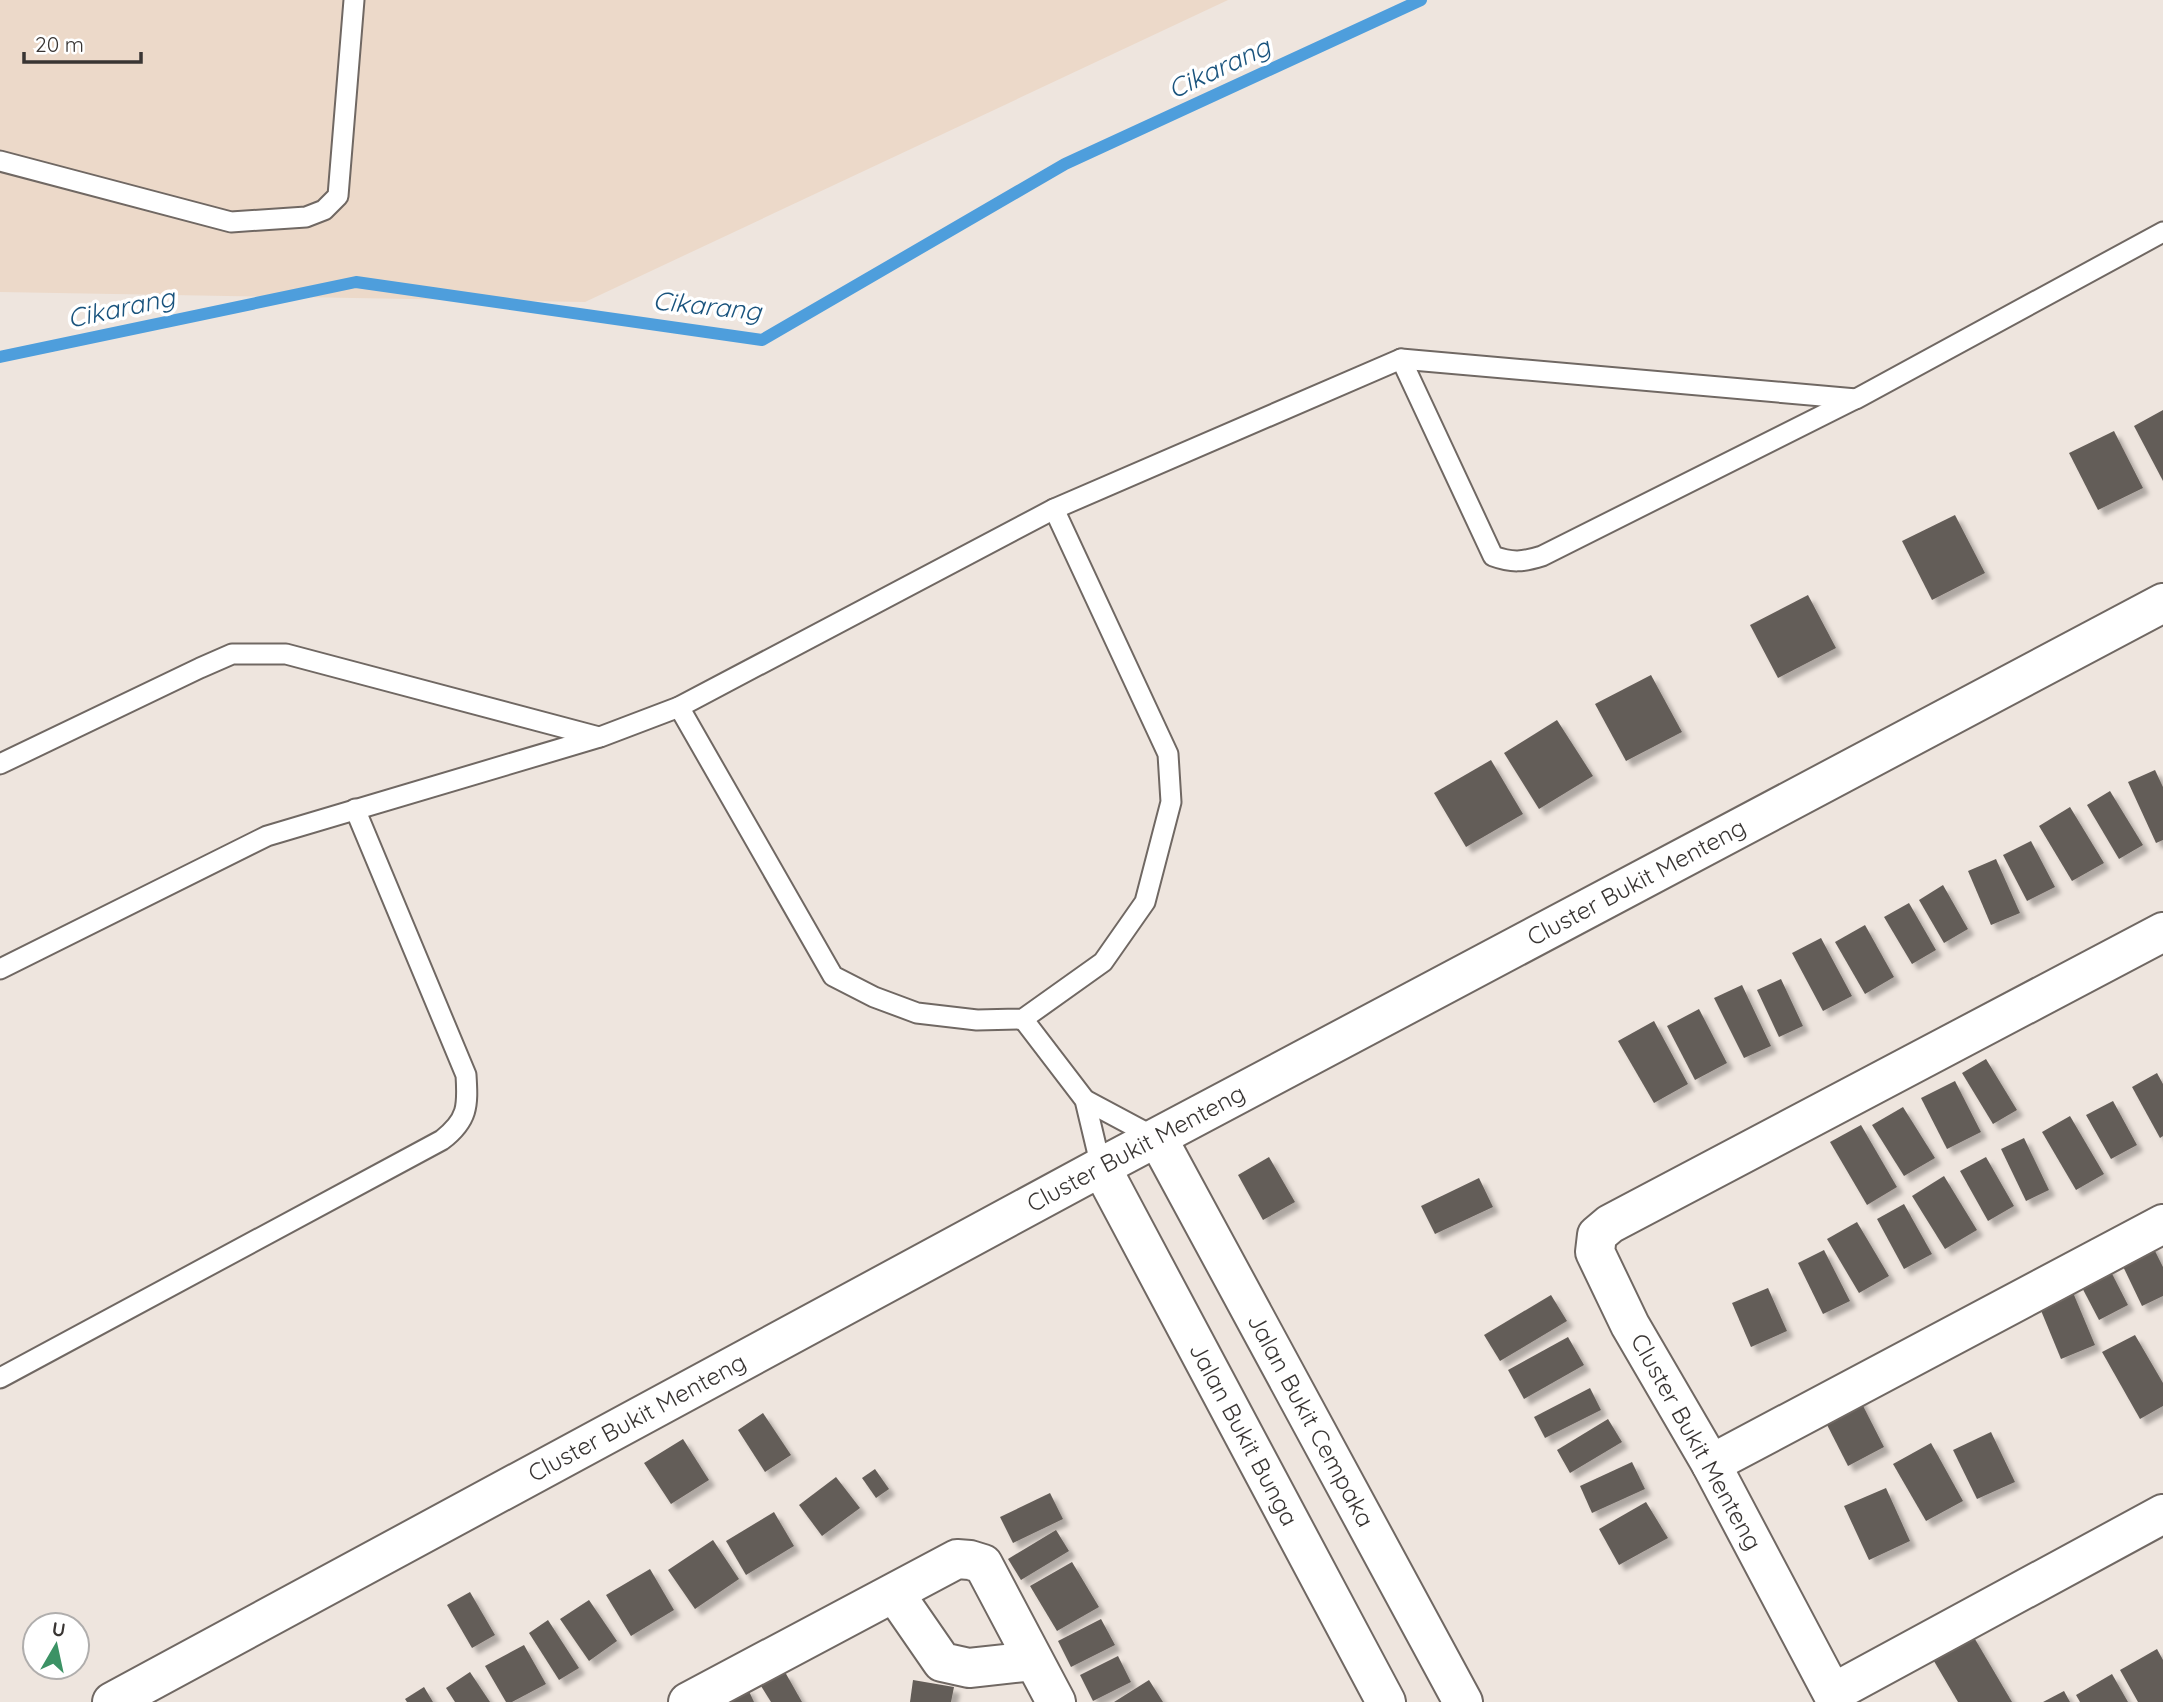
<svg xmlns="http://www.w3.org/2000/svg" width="2163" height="1702" viewBox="0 0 2163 1702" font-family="Quicksand,sans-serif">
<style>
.industrial{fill:#ecd9c9}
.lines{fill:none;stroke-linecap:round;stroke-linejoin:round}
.stream{stroke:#4e9edc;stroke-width:12}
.building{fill:#645d58;filter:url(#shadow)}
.lane-casing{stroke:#706863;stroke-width:23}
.street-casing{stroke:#706863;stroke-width:42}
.lane{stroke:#fff;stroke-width:19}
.street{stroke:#fff;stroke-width:38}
.labels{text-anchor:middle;stroke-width:7;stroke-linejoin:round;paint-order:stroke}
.street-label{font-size:24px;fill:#393533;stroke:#fff}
.water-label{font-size:26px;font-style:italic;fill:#19537d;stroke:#fff}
</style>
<defs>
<filter id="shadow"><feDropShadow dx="6" dy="6" stdDeviation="2" flood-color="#0004"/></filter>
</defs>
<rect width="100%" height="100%" fill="#eee5de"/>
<!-- industrial -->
<polygon class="industrial" points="0,0 1228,0 585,302 0,292"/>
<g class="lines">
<!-- stream -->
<polyline class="stream" points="0,357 356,282 762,340 1065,164 1421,0"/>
</g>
<!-- building -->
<g class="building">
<polygon points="2163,410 2163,481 2134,426"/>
<polygon points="2114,431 2143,488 2098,510 2069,453"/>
<polygon points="1955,515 1985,573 1932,600 1902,541"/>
<polygon points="1808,595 1836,648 1778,678 1750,625"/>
<polygon points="1651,675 1682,732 1626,761 1595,704"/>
<polygon points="1557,720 1593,776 1539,809 1504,753"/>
<polygon points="1491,760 1523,814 1466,847 1434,793"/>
<polygon points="2155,770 2163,787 2163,840 2156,843 2128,782"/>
<polygon points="2110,791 2143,845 2119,859 2087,805"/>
<polygon points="2070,807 2104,863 2072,881 2039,826"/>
<polygon points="2031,841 2055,887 2027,901 2003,855"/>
<polygon points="1996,859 2020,913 1991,925 1968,871"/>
<polygon points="1943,885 1968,929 1944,943 1919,900"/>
<polygon points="1909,903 1936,950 1912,964 1884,917"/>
<polygon points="1865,925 1894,977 1865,994 1835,942"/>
<polygon points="1821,938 1852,996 1823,1011 1792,953"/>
<polygon points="1781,979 1803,1026 1779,1037 1757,990"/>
<polygon points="1742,985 1771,1046 1744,1058 1714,998"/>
<polygon points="1699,1009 1727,1063 1695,1080 1667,1026"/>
<polygon points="1654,1021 1688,1084 1654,1103 1618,1041"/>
<polygon points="1986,1059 2017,1110 1993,1124 1962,1073"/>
<polygon points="2157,1073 2163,1084 2163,1136 2160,1138 2132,1087"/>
<polygon points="1955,1081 1981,1132 1947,1149 1921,1098"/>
<polygon points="2113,1101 2137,1145 2111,1159 2086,1115"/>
<polygon points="1903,1107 1935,1158 1904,1176 1872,1125"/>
<polygon points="2070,1116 2104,1174 2076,1190 2042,1132"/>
<polygon points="1861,1125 1897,1187 1867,1205 1830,1142"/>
<polygon points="2024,1138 2049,1190 2026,1201 2001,1149"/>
<polygon points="1269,1157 1295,1202 1263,1220 1238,1175"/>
<polygon points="1986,1157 2014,1206 1988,1221 1960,1171"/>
<polygon points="1944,1176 1977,1230 1945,1249 1912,1196"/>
<polygon points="1479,1178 1493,1207 1435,1234 1421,1206"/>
<polygon points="1904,1204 1932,1254 1904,1269 1877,1219"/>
<polygon points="1857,1222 1889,1276 1859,1293 1827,1239"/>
<polygon points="2151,1243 2163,1267 2163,1296 2142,1306 2119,1258"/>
<polygon points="1824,1250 1850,1301 1823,1314 1798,1263"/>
<polygon points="2106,1262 2128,1305 2099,1320 2077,1278"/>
<polygon points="2069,1283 2095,1345 2061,1359 2035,1296"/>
<polygon points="1768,1288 1787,1331 1751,1347 1732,1303"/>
<polygon points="1551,1295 1567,1321 1500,1361 1484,1335"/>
<polygon points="2135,1335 2163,1383 2163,1406 2140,1419 2102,1352"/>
<polygon points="1568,1337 1584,1365 1524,1399 1508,1370"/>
<polygon points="1590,1388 1601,1410 1545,1438 1534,1417"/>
<polygon points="1857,1394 1884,1447 1848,1466 1821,1413"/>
<polygon points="763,1413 791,1455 765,1472 738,1430"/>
<polygon points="1608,1419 1622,1442 1570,1473 1557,1450"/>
<polygon points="1991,1432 2015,1482 1977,1499 1953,1450"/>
<polygon points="683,1439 709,1480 671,1504 644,1463"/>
<polygon points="1931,1443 1963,1501 1926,1521 1893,1464"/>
<polygon points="1632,1462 1645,1489 1592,1513 1580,1486"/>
<polygon points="875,1469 889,1489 876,1498 862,1478"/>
<polygon points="836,1477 860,1508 822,1536 799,1505"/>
<polygon points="1886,1488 1910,1541 1869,1560 1844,1506"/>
<polygon points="1050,1493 1063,1519 1013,1543 1000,1517"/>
<polygon points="1646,1502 1668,1538 1619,1565 1599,1529"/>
<polygon points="774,1512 794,1546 746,1575 726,1541"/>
<polygon points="1056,1530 1069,1551 1021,1580 1008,1559"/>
<polygon points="713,1540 739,1579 695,1609 668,1570"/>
<polygon points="1072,1562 1099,1607 1057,1631 1030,1586"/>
<polygon points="650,1569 674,1610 631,1636 606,1595"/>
<polygon points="470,1592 495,1635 472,1648 447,1605"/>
<polygon points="589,1600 617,1641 589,1661 560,1619"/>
<polygon points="1101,1619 1115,1645 1071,1667 1058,1641"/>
<polygon points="548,1620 579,1668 559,1680 529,1633"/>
<polygon points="1972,1634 2012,1702 1958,1702 1931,1656"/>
<polygon points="524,1645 546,1684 512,1702 506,1702 485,1666"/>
<polygon points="2157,1649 2163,1660 2163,1702 2138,1702 2120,1670"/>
<polygon points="1118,1656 1131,1682 1093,1701 1080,1675"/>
<polygon points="470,1672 490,1702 455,1702 446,1688"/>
<polygon points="785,1672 802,1702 771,1702 761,1686"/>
<polygon points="2112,1674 2128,1702 2080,1702 2076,1695"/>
<polygon points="913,1680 954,1687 951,1702 910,1702"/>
<polygon points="1149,1680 1163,1702 1114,1702"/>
<polygon points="424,1687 433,1702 407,1702 405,1699"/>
<polygon points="747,1687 754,1702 716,1702"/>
<polygon points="2064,1691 2070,1702 2043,1702"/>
</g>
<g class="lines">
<defs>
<g id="lane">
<polyline points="0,161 231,222 306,217 324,210 338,196 354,0"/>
<path d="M1401,359L1493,556C1512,563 1523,562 1542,556L1855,399"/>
<polyline points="679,707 833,976 874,997 917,1013 977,1020 1023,1019 1103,962 1145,902 1171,802 1168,754 1054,509"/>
<polyline points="0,764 200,668 232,654 286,654 599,737"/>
<polyline points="0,969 267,836 600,737 679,707 1054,509 1401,359 1856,399 2163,232"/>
<polyline points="1023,1019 1085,1100 1101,1167"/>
<polyline points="1085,1100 1158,1139"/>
<path d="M0,1378L442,1140C468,1120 468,1106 466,1075L355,809"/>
</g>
<g id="street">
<path id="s1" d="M1158,1139L1463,1702"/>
<path id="s2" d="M1101,1167L1386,1702"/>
<polyline points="1711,1464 2163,1224"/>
<polyline points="895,1594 942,1662 969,1668 1033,1661"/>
<polyline points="1833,1693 2163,1514"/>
<path id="s3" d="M112,1702L1101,1167L2163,603"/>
<polyline points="688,1702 957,1559 970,1560 983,1564 1056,1702"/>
<polyline points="1837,1702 1711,1464 1630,1325 1595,1252 1597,1235 1610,1224 2163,932"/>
</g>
</defs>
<!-- lane casing -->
<use href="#lane" class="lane-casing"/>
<!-- street casing -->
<use href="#street" class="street-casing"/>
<!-- lane -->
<use href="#lane" class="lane"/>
<!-- street -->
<use href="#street" class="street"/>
</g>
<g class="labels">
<!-- street labels -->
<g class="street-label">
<text dy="8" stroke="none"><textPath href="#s3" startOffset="1731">Cluster Bukit Menteng</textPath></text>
<text dy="8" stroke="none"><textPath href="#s3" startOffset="1164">Cluster Bukit Menteng</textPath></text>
<text dy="8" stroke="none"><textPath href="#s3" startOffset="597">Cluster Bukit Menteng</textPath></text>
<text dy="8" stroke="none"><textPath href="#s1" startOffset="320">Jalan Bukit Cempaka</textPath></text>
<text dy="8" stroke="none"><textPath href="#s2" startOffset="303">Jalan Bukit Bunga</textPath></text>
<text transform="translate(1696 1442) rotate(61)" y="8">Cluster Bukit Menteng</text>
</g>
<!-- water labels -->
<g class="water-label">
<text transform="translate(1219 68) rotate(-25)" y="9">Cikarang</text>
<text transform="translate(707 306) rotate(6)" y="9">Cikarang</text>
<text transform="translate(121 308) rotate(-12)" y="9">Cikarang</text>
</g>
</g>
<!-- north arrow -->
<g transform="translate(56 1646) rotate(9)"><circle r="33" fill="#ffffff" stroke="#b0aead" stroke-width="2"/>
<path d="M0-5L12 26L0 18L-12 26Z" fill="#3c9265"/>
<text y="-10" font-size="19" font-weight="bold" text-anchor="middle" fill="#393533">U</text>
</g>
<!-- scale -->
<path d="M24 52v10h117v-10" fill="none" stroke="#393533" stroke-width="3.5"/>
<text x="35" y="52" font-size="21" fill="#393533" stroke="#ffffff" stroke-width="5" paint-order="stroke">20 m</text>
</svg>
